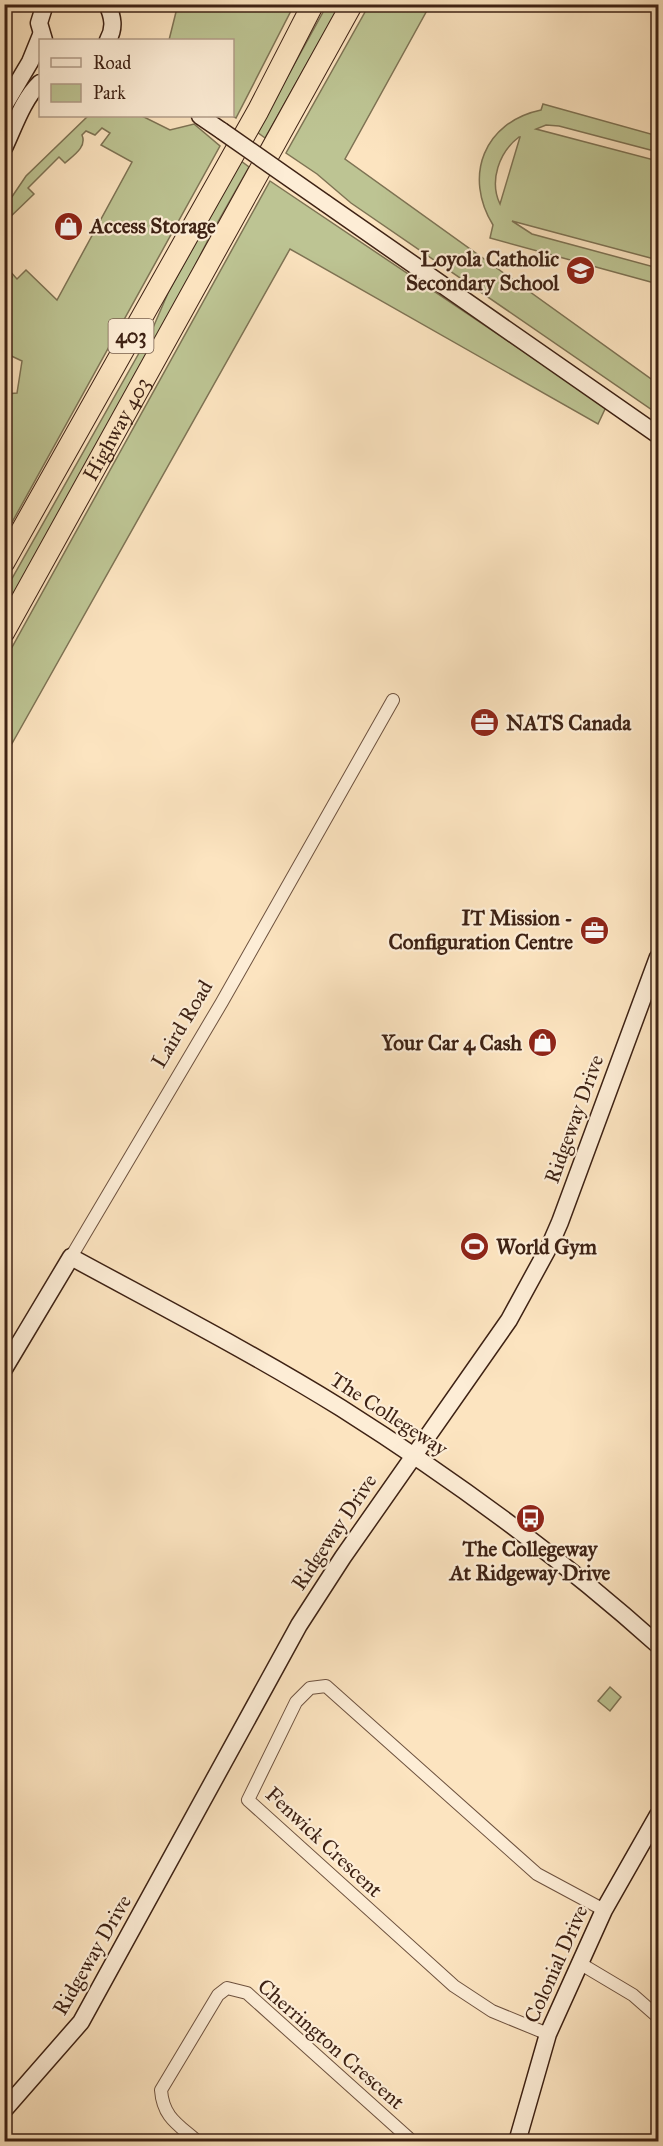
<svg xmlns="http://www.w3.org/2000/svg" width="663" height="2146" viewBox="0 0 663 2146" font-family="'IM FELL Great Primer',serif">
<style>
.green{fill:#bdc493;stroke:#7e7354;stroke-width:1.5;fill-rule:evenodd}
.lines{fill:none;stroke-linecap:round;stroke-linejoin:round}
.street-casing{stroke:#6e523f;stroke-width:14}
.secondary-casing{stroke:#3e2214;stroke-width:19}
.highway-casing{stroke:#3e2214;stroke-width:23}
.street{stroke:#fdedd6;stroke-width:12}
.secondary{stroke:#fdedd6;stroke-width:16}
.highway{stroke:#fce4c0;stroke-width:21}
.secondary-bridge-casing{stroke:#3e2214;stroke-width:19;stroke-linecap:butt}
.secondary-bridge{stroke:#fdedd6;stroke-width:16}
.labels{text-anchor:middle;stroke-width:4.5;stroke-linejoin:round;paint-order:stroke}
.shield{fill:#fdedd6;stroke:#775f4e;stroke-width:1.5}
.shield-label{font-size:20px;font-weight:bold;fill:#3e2214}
.poi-label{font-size:21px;font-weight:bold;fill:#3e2214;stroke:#fdedd6;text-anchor:start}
.street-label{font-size:21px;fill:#3e2214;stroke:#fdedd6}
</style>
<rect width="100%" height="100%" fill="#fce4c0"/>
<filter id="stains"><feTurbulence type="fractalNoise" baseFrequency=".00333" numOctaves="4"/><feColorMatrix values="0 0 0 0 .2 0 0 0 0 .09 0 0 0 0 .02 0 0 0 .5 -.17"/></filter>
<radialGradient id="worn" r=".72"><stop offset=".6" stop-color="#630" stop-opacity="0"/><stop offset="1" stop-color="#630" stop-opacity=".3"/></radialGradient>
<!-- green -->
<g class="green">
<polygon points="180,5 294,5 236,118 232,116 232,40 169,40 177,8"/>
<polygon points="327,5 340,5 265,138 257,132"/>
<polygon points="369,5 430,5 345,159 658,384 658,414 351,203 317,174 286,153"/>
<path d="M543,104L658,136V152L559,126L546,125L536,129L658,161V260L512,221L532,234L658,268V284L490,238L493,225C463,176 484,122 541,110ZM519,137H520L500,204C489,181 499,152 519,137Z"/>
<path d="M88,116H142L170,130L194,124L220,146L5,535V394L17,393L22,361L5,353V285L12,277L6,270L8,269L17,279L26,270L57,300L132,162L101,145L110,133L102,128L95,135L86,131L82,135C87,147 74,155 65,163L59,157L28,188L34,194L5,222V207L26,176Z"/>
<polygon points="241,161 249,167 211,234 154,347 5,618 5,591 152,330 168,293"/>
<polygon points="270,181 606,407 598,424 290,249 5,756 5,660"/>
<polygon points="610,1687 621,1697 610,1711 598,1701"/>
</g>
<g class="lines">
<defs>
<g id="street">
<polyline points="71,1257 222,1002 393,700"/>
<polyline points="648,1832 658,1840"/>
<polyline points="581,1964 633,1995 658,2017"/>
<polyline points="548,2034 492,2011 454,1986 248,1800 296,1702 310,1688 326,1686 537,1874 604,1910"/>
<path d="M198,2142C179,2125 163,2118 161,2090L218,1995L227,1988L247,1993L413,2142"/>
</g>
<g id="secondary">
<path d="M107,4C113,17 115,28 108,40"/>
<polyline points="44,40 39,23 45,4"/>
<polyline points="4,106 30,62 41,35"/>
<polyline points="200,116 222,131"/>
<path d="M4,148C14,127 23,99 40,83"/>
<polyline points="325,203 658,435"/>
<path d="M4,1369L71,1257C161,1306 254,1354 341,1408C453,1479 560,1557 658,1645"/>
<polyline points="4,2110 81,2022 299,1625 343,1557 509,1320 550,1245 560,1222 658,957"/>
<polyline points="517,2142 548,2034 604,1910 658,1815"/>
</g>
<g id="highway">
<polyline points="4,562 258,111 313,4"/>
<path id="s1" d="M4,632L352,4"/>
</g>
</defs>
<!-- street casing -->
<use href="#street" class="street-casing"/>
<!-- secondary casing -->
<use href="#secondary" class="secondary-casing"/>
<!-- highway casing -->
<use href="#highway" class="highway-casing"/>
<!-- street -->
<use href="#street" class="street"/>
<!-- secondary -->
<use href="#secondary" class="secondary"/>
<!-- highway -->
<use href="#highway" class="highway"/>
<defs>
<polyline id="secondary-bridge" points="222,131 325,203"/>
</defs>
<!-- secondary-bridge casing -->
<use href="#secondary-bridge" class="secondary-bridge-casing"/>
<!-- secondary-bridge -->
<use href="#secondary-bridge" class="secondary-bridge"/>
</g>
<!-- icons -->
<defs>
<symbol id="shop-disc" viewBox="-11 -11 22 22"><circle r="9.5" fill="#8f2418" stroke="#fdedd6"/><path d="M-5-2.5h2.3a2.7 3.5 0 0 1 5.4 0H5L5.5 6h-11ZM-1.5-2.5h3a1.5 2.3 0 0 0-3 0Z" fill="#fff"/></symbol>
<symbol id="school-disc" viewBox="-11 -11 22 22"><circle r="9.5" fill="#8f2418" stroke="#fdedd6"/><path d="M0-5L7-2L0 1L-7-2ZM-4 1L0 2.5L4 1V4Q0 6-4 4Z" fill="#fff"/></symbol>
<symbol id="office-disc" viewBox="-11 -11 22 22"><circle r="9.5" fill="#8f2418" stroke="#fdedd6"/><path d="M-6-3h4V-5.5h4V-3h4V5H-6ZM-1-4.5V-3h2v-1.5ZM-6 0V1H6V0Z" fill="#fff"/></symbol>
<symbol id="stadium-disc" viewBox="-11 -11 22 22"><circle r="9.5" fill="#8f2418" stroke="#fdedd6"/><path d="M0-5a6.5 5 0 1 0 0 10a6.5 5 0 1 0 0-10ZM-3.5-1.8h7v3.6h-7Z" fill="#fff"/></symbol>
<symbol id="bus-disc" viewBox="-11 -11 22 22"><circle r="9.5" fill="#8f2418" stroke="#fdedd6"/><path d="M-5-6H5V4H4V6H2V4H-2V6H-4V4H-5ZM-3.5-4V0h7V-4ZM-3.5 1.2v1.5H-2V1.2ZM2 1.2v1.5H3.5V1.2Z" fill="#fff"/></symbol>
</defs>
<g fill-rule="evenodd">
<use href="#shop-disc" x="52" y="210" width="33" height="33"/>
<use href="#school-disc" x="564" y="254" width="33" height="33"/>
<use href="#office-disc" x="468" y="706" width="33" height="33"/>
<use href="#office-disc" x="578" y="914" width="33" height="33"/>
<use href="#shop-disc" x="526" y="1026" width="33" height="33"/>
<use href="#stadium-disc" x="458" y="1230" width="33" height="33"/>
<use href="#bus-disc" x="514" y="1502" width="33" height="33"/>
</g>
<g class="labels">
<!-- shield labels -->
<rect class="shield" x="108.5" y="319" width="45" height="34" rx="4.5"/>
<g class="shield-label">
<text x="131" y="343">403</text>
</g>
<!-- poi labels -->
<g class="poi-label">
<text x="90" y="233">Access Storage</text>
<text x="559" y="266" text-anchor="end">Loyola Catholic<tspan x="559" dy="24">Secondary School</tspan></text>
<text x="506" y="730">NATS Canada</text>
<text x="573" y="925" text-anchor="end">IT Mission -<tspan x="573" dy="24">Configuration Centre</tspan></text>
<text x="522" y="1050" text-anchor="end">Your Car 4 Cash</text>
<text x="496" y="1254">World Gym</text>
<text x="530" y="1556" text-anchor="middle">The Collegeway<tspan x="530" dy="24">At Ridgeway Drive</tspan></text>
</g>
<!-- street labels -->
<g class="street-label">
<text dy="7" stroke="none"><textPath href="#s1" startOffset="232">Highway 403</textPath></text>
<text transform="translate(182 1024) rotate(-59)" y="7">Laird Road</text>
<text transform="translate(574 1119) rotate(-70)" y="7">Ridgeway Drive</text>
<text transform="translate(389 1414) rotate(33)" y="7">The Collegeway</text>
<text transform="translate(334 1532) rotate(-56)" y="7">Ridgeway Drive</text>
<text transform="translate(324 1842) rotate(43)" y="7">Fenwick Crescent</text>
<text transform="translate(92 1955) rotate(-60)" y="7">Ridgeway Drive</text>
<text transform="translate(556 1964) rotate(-66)" y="7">Colonial Drive</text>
<text transform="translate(331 2044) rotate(41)" y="7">Cherrington Crescent</text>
</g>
</g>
<!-- margin -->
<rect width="663" height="2146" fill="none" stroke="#fce4c0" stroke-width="24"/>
<rect x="6" y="6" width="651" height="2134" fill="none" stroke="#3e2214" stroke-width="3"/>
<rect x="12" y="12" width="639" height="2122" fill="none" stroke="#3e2214" stroke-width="1.5"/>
<!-- legend -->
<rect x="39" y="39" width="195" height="78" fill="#fdedd6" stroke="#b19c88" stroke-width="1.5"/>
<rect x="51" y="58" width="30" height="9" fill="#fdedd6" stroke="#b19c88" stroke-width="1.5"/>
<text x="93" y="69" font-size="18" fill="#3e2214">Road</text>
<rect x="51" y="84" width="30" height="18" fill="#bdc493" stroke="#b19c88" stroke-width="1.5"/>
<text x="93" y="99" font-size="18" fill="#3e2214">Park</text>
<rect width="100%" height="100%" filter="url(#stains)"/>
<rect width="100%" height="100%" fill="url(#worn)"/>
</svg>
